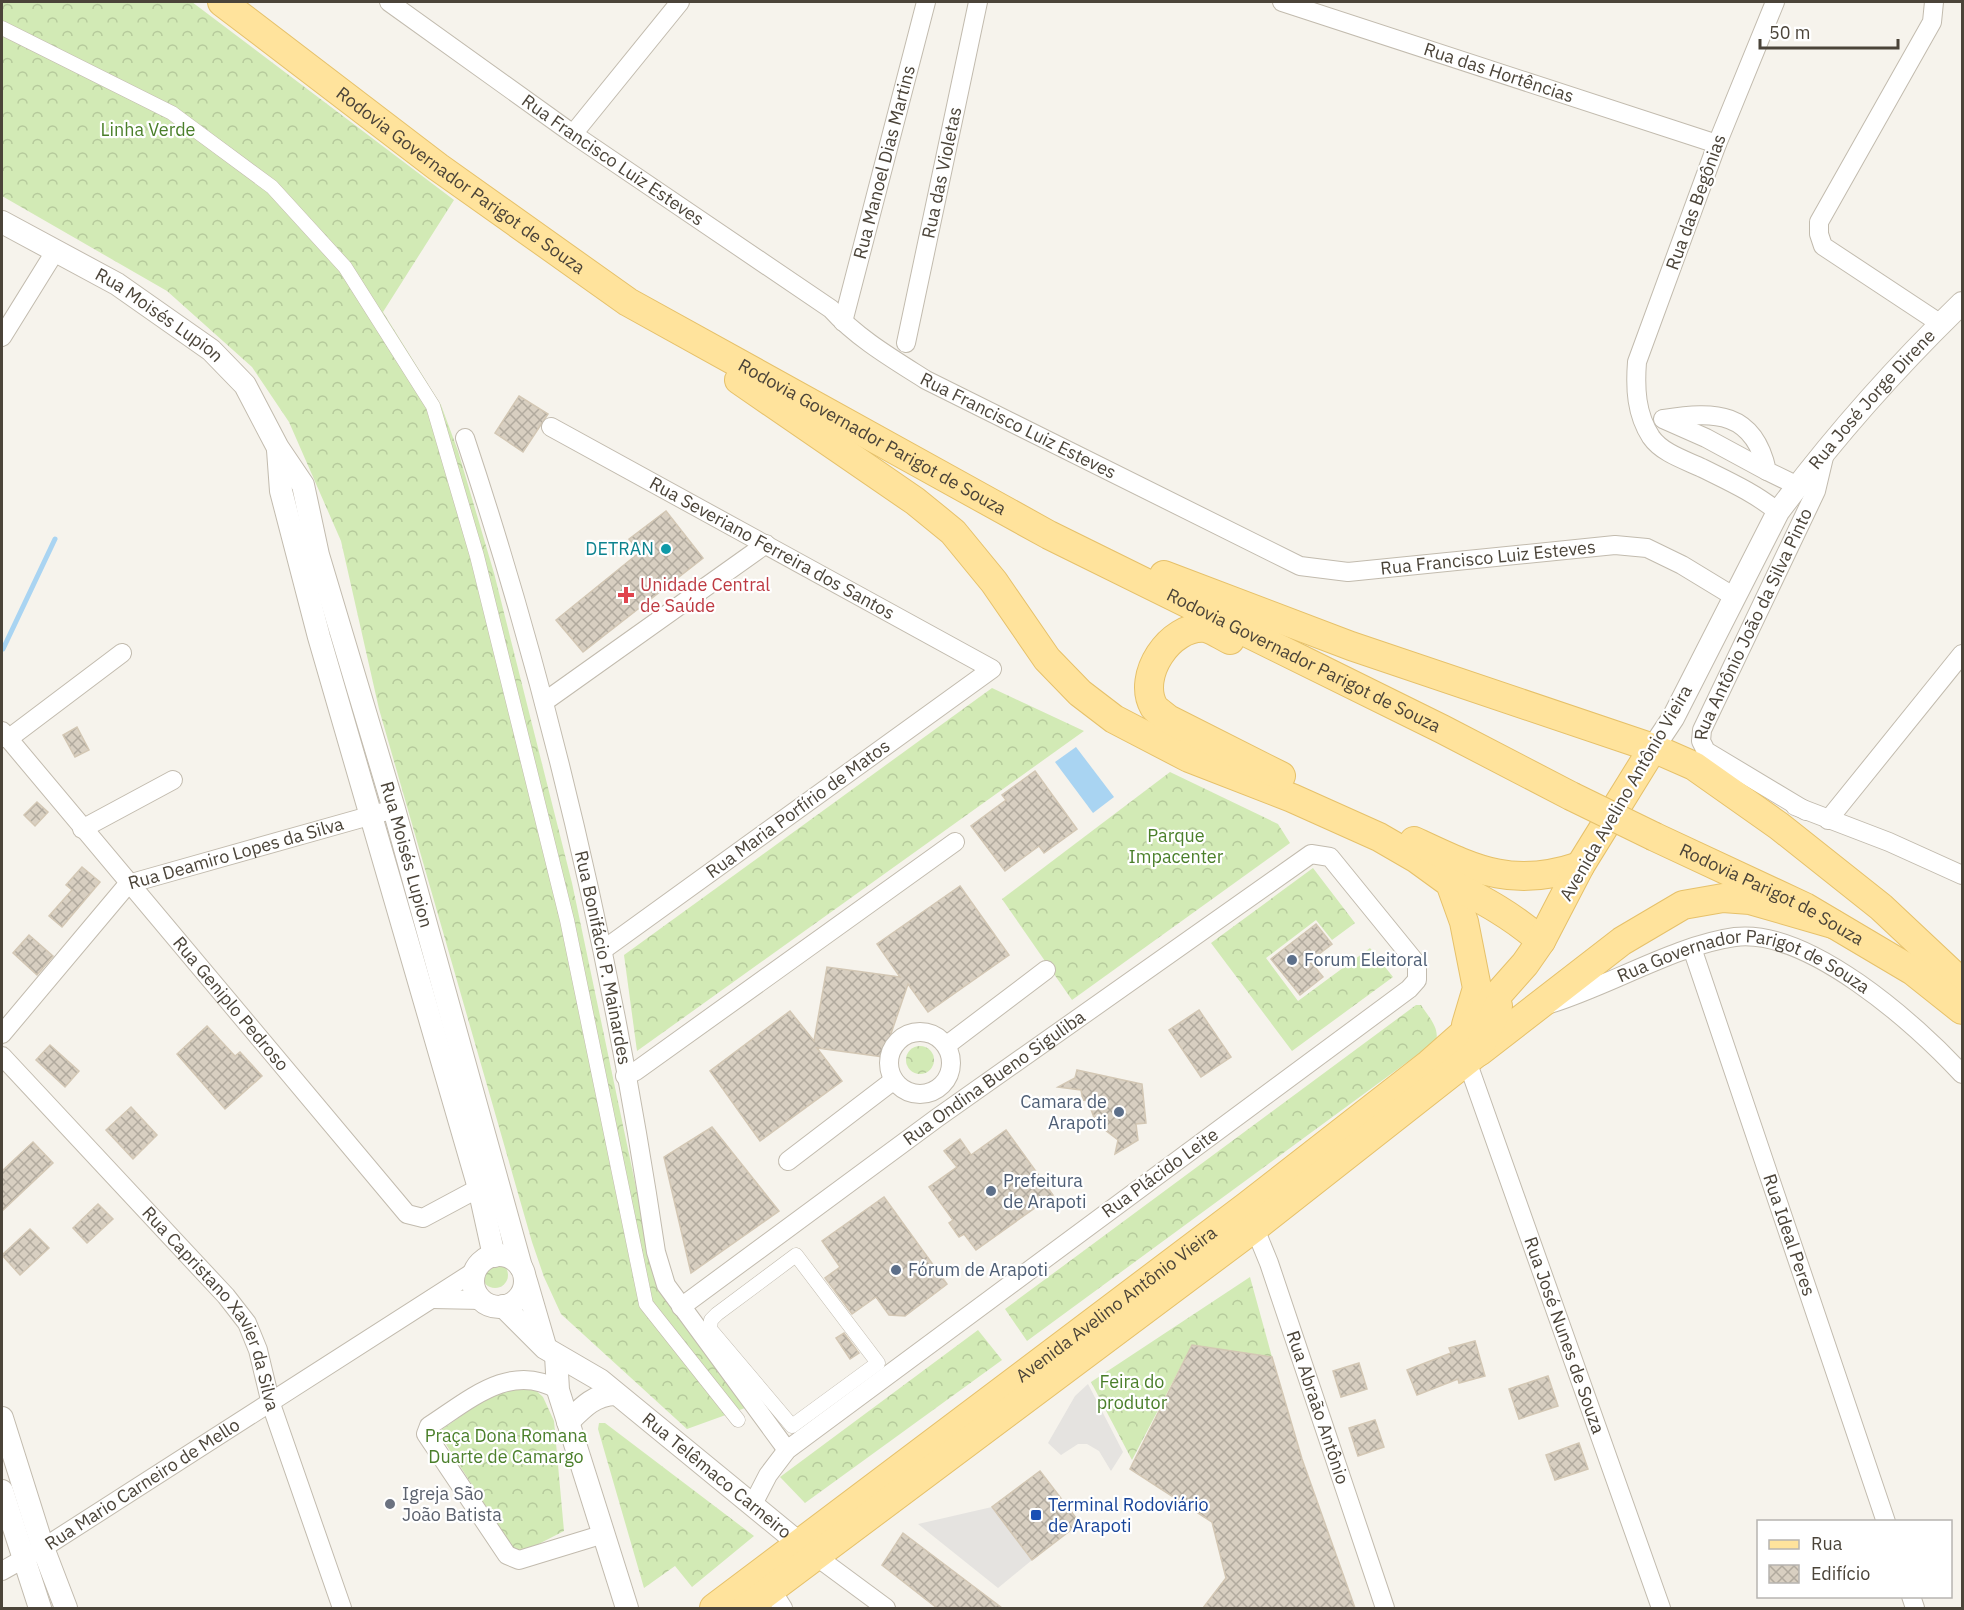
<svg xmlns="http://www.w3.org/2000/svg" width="1964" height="1610" viewBox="0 0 1964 1610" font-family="'IBM Plex Sans',sans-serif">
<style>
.forest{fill:url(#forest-crowns)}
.parking{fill:#e5e3e0}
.water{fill:#a9d4f2}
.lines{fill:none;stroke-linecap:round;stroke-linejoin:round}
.stream{stroke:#a9d4f2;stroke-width:5}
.building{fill:url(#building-cross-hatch);stroke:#d3c7b4;stroke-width:1.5}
.pedestrian-casing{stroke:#c2bbae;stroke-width:15}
.minor-casing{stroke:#c2bbae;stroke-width:20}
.tertiary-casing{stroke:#c2bbae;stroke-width:24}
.primary-casing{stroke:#e6c16a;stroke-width:30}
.pedestrian{stroke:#fff;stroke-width:14}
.minor{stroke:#fff;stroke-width:18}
.tertiary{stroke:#fff;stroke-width:22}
.primary{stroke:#ffe39c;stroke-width:28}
.primary-bridge-casing{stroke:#e6c16a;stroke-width:30;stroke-linecap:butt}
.primary-bridge{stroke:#ffe39c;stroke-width:28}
.culture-dot{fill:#0f9aa8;stroke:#fff;stroke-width:2}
.health-dot{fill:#e0444e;stroke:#fff;stroke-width:2}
.service-dot{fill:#5c6f8a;stroke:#fff;stroke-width:2}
.worship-dot{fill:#6b7280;stroke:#fff;stroke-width:2}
.transit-dot{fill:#1a4fb4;stroke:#fff;stroke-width:2}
.labels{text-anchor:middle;stroke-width:4.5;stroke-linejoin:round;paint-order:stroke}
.street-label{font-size:18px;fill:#4b4439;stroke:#fff}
.park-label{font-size:18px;fill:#4a7f2a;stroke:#fff}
.culture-label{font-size:18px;fill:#0d838f;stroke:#fff;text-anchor:end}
.health-label{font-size:18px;fill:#be3a42;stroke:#fff;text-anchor:start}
.service-label{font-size:18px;fill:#4e5e75;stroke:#fff;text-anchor:start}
.worship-label{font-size:18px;fill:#5b616d;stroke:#fff;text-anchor:start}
.transit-label{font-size:18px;fill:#164399;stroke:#fff;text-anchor:start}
</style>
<defs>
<pattern id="forest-crowns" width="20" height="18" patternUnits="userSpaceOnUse" patternTransform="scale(1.5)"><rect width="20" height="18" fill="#d2eab5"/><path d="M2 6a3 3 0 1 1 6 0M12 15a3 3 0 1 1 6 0" fill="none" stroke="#b6ca9c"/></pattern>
<pattern id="building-cross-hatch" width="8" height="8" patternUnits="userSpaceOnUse" patternTransform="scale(1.5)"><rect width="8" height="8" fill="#d8cfc1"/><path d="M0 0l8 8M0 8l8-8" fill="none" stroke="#b1aa9e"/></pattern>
</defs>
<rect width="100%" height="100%" fill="#f6f3ec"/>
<!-- forest -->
<g class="forest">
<polygon points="2,2 192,2 454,200 383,312 441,405 458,451 494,573 572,883 657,1287 745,1408 687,1429 561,1314 544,1277 532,1242 379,709 341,541 289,422 252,367 167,291 2,196"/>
<polygon points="992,688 1084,731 637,1051 624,955"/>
<polygon points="1170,772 1278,824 1290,843 1072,1000 1002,899"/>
<polygon points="1313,868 1355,923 1332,940 1316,920 1266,958 1298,1001 1370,948 1393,977 1292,1051 1211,943"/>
<path d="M1416,1005H1421C1428,1016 1440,1028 1436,1041L1027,1341L1005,1309Z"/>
<circle cx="920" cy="1060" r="14"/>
<circle cx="495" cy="1275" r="13"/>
<polygon points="1250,1277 1272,1357 1192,1345 1132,1460 1091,1382"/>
<polygon points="978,1330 1002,1360 805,1503 780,1477"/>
<polygon points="530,1385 543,1397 554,1421 564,1531 521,1553 514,1550 438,1432 496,1392"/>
<polygon points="599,1423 605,1423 754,1536 692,1587 675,1566 644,1588 598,1429"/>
</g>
<!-- parking -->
<g class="parking">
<polygon points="1088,1384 1123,1452 1111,1471 1099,1451 1087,1444 1078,1444 1061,1455 1048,1443 1075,1396"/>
<polygon points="992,1507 1032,1560 998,1588 918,1524"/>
</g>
<!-- water -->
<polygon class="water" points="1076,747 1114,797 1093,813 1055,762"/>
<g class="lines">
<!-- stream -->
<polyline class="stream" points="3,649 55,539"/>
</g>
<!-- building -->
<g class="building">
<polygon points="519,396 548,414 523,452 495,433"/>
<polygon points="666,511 703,558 583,652 556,620 640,552 629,539"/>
<polygon points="77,727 89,750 75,757 63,735"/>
<polygon points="1035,771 1077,829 1044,853 1039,846 1005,871 971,826 1006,800 1002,795"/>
<polygon points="37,802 48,812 35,826 24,815"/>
<polygon points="82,867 100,882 62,927 49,916 72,890 66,885"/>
<polygon points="960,886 1009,955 928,1012 908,984 883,1057 817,1048 842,1081 760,1141 710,1071 790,1011 814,1041 827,967 900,977 877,944"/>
<polygon points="1316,924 1332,944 1310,961 1323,977 1300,995 1271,959"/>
<polygon points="29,935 53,956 37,975 13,953"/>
<polygon points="1199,1010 1231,1057 1201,1077 1169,1030"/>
<polygon points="207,1026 235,1056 240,1052 262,1076 225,1109 177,1054"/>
<polygon points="50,1045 79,1071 65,1087 36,1060"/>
<polygon points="1077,1070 1142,1084 1146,1123 1136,1124 1138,1140 1115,1154 1118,1140 1096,1123 1088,1101 1083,1100 1081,1090 1058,1087 1075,1078"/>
<polygon points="131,1107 157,1135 133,1159 106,1130"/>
<polygon points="712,1127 779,1211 691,1273 664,1157"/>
<polygon points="1006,1130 1053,1195 976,1250 964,1234 959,1237 949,1223 953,1220 929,1187 957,1167 944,1151 960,1139 971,1155"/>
<polygon points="33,1142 53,1163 2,1211 2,1171"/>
<polygon points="884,1197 947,1284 905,1316 889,1315 876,1297 852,1314 825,1278 840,1267 822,1241"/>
<polygon points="98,1204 113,1219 87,1243 73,1228"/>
<polygon points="30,1229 49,1248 20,1275 2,1255"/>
<polygon points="844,1333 859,1353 850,1359 836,1338"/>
<polygon points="1475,1341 1485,1376 1459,1383 1458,1379 1417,1395 1407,1370 1451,1353 1449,1348"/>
<polygon points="1192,1345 1272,1357 1302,1459 1355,1608 1203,1608 1226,1578 1212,1522 1130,1469"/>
<polygon points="1359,1363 1367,1389 1341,1397 1333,1371"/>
<polygon points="1548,1376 1558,1406 1519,1419 1509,1389"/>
<polygon points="1375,1420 1384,1447 1358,1456 1349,1428"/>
<polygon points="1579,1443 1588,1469 1555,1480 1546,1455"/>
<polygon points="1040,1471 1080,1523 1032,1560 992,1507"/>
<polygon points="903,1533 1002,1608 937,1608 882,1565"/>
</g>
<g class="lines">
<defs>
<g id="pedestrian">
<polyline points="2,28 172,113 272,187 345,267 433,406 477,556 567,920 646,1304 738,1420"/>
<polygon points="796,1255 878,1363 792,1426 710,1329 711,1320 717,1314"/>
</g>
<g id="minor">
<path id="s1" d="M389,2L573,134L831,309C857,338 893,359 926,380L1300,566L1348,572L1615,545L1647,548L1682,565L1733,596"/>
<path id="s2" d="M1282,2L1717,144"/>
<path d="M1775,2L1717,144L1637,362C1635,388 1636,414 1651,437C1662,453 1685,460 1702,468C1728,481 1755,493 1778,512"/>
<polyline points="1934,2 1932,22 1819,222 1819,234 1823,246 1941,324"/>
<polyline points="573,134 680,2"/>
<path id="s3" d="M843,322L926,2"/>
<polyline points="2,337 56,250"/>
<path id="s4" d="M906,343L978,2"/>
<polyline points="1663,419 1706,438 1767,471"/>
<path d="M1664,419C1715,411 1754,411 1767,471L1796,485"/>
<path id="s5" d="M551,427L992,669L603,950"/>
<path id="s6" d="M465,438C553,702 615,976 656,1252L666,1285L787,1450"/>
<polyline points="544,702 766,544"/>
<path id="s7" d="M2,731L407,1214L423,1218L479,1188"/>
<polyline points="8,739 122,653"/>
<polyline points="1795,806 1889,842 1962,875"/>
<path id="s8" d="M1806,811L1706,751L1701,741L1702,730L1816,491L1825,453"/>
<polyline points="1828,820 1962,654"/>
<polyline points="82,829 173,780"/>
<path id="s9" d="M1692,948L1886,1522"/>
<path id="s10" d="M1550,1004C1609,986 1676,945 1735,937C1808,928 1915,1023 1962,1074"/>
<circle cx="920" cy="1063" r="31"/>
<path id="s11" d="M2,1034L128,884L394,809"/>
<polyline points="947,1045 1046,970"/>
<path id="s12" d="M2,1056L226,1296L247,1323L258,1350L271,1404L342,1608"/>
<path id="s13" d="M1467,1061L1661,1608"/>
<polyline points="625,1076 636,1071 955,842"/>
<polyline points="788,1161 894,1080"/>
<path id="s14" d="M1251,1219L1269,1263L1385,1608"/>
<polyline points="432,1299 482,1300"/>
<path id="s15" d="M681,1307L937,1118L1311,854L1330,857L1417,964V980L1409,989L787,1450L768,1475L752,1506"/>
<path d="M558,1390C511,1361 468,1401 429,1426L426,1434L507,1555L519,1560L604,1534"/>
<polyline points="817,1557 886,1608"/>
<path id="s16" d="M2,1571L43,1548L475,1271"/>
<polyline points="771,1589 783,1608"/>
<polyline points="1911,1596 1915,1608"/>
</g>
<g id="tertiary">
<path id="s17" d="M2,222L117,284L211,350L245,385L278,448L303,485L318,555L394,809L521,1267"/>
<polyline points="278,450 281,491 319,637 479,1188 494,1256"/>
<path id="s18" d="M1653,748L1673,718L1778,512C1833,438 1896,367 1962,303"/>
<circle cx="499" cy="1281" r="26"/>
<polyline points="526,1281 545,1346"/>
<path id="s19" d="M503,1306L545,1348L600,1380L811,1553"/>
<polyline points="556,1355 558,1390 627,1608"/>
<polyline points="2,1418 43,1548 66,1608"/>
<path d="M568,1422C583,1407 594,1395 615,1394"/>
<polyline points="2,1491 40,1608"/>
</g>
<g id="primary">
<path id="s20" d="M222,2L438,167L628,302L1049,535L1442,729L1571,796"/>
<polyline points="739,380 915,501 953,532 994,582 1047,659 1080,693 1114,719 1189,758 1292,798 1379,837 1417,859 1450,883 1464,922 1477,988 1466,1025"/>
<polyline points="1164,575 1351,646 1653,748 1694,766 1779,826 1881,907 1962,983"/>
<path d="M1230,640C1223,637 1213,629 1205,628C1170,625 1136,676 1154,707C1157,711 1164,715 1168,719L1281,776"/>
<path id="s21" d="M1655,837L1805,907L1913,971L1962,1010"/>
<path d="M1414,841C1476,870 1512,889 1580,866"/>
<path d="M1450,883C1483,900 1513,916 1541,941"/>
<polyline points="1479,1052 1622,941 1683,905 1723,898 1750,900 1833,924"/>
<path id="s22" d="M714,1608L1247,1206L1429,1064L1463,1034L1525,964L1541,941L1580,866L1653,748"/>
<polyline points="746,1608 1254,1228 1478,1052 1498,1006"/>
</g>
</defs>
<!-- pedestrian casing -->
<use href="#pedestrian" class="pedestrian-casing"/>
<!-- minor casing -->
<use href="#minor" class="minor-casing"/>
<!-- tertiary casing -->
<use href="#tertiary" class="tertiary-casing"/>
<!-- primary casing -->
<use href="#primary" class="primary-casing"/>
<!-- pedestrian -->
<use href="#pedestrian" class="pedestrian"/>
<!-- minor -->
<use href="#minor" class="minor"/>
<!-- tertiary -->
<use href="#tertiary" class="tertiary"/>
<!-- primary -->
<use href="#primary" class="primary"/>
<defs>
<polyline id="primary-bridge" points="1571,796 1655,837"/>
</defs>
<!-- primary-bridge casing -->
<use href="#primary-bridge" class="primary-bridge-casing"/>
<!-- primary-bridge -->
<use href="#primary-bridge" class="primary-bridge"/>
</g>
<!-- markers -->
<circle class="culture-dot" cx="666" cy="549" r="6"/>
<path class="health-dot" d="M623 586h6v6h6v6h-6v6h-6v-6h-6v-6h6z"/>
<g class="service-dot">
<circle cx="1292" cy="960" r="6"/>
<circle cx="1119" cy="1112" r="6"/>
<circle cx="991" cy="1191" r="6"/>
<circle cx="896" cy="1270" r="6"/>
</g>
<circle class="worship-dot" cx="390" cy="1504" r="6"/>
<rect class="transit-dot" x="1030" y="1509" width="12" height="12" rx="3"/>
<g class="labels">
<!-- street labels -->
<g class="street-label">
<text dy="6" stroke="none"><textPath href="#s2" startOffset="228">Rua das Hortências</textPath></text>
<text dy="6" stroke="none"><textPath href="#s1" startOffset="274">Rua Francisco Luiz Esteves</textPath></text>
<text dy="6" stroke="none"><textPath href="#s3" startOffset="165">Rua Manoel Dias Martins</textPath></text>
<text dy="6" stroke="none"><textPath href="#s4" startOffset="174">Rua das Violetas</textPath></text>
<text dy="6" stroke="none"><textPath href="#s20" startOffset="298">Rodovia Governador Parigot de Souza</textPath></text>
<text transform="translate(1696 202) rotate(-70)" y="6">Rua das Begônias</text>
<text dy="6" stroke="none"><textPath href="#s17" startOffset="183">Rua Moisés Lupion</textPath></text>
<text dy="6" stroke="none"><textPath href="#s18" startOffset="414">Rua José Jorge Direne</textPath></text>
<text dy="6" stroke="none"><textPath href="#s1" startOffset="760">Rua Francisco Luiz Esteves</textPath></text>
<text dy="6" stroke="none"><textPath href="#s20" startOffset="784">Rodovia Governador Parigot de Souza</textPath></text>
<text dy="6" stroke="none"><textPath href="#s5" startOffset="252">Rua Severiano Ferreira dos Santos</textPath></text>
<text dy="6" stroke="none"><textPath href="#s1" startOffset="1264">Rua Francisco Luiz Esteves</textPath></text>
<text dy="6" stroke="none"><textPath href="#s8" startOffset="256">Rua Antônio João da Silva Pinto</textPath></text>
<text dy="6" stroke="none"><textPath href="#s20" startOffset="1270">Rodovia Governador Parigot de Souza</textPath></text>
<text transform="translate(1626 793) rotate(-60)" y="6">Avenida Avelino Antônio Vieira</text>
<text transform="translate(798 809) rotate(-36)" y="6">Rua Maria Porfírio de Matos</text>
<text dy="6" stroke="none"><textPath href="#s17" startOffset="794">Rua Moisés Lupion</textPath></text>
<text dy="6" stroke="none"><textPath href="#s11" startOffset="308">Rua Deamiro Lopes da Silva</textPath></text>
<text dy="6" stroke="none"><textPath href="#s21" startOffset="130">Rodovia Parigot de Souza</textPath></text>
<text dy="6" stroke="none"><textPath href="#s6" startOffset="538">Rua Bonifácio P. Mainardes</textPath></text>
<text dy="6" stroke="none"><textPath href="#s10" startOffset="208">Rua Governador Parigot de Souza</textPath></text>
<text dy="6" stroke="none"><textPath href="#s7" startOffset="356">Rua Geniplo Pedroso</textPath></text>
<text dy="6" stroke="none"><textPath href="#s15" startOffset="388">Rua Ondina Bueno Siguliba</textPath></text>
<text transform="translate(1160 1173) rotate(-36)" y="6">Rua Plácido Leite</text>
<text dy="6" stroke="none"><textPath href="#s9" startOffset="303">Rua Ideal Peres</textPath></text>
<text dy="6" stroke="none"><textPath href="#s22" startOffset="504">Avenida Avelino Antônio Vieira</textPath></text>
<text dy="6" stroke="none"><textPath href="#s12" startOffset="332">Rua Capristano Xavier da Silva</textPath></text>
<text dy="6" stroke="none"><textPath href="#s13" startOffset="291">Rua José Nunes de Souza</textPath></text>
<text dy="6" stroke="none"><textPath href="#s14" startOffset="200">Rua Abraão Antônio</textPath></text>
<text dy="6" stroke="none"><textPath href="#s19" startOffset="274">Rua Telêmaco Carneiro</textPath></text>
<text dy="6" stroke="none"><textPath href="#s16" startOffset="165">Rua Mario Carneiro de Mello</textPath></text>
</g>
<!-- park labels -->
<g class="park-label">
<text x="148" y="136">Linha Verde</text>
<text x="1176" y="842">Parque<tspan x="1176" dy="21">Impacenter</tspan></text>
<text x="1132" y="1388">Feira do<tspan x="1132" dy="21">produtor</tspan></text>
<text x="506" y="1442">Praça Dona Romana<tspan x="506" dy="21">Duarte de Camargo</tspan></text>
</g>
<!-- culture labels -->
<g class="culture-label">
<text x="654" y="555">DETRAN</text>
</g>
<!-- health labels -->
<g class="health-label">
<text x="640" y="591">Unidade Central<tspan x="640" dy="21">de Saúde</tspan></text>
</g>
<!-- service labels -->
<g class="service-label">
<text x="1304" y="966">Forum Eleitoral</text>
<text x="1107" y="1108" text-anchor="end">Camara de<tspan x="1107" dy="21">Arapoti</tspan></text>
<text x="1003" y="1187">Prefeitura<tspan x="1003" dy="21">de Arapoti</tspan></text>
<text x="908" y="1276">Fórum de Arapoti</text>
</g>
<!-- worship labels -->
<g class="worship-label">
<text x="402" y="1500">Igreja São<tspan x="402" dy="21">João Batista</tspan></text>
</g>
<!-- transit labels -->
<g class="transit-label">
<text x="1048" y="1511">Terminal Rodoviário<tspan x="1048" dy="21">de Arapoti</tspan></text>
</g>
</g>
<!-- border -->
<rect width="1964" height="1610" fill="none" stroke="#4b4439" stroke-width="6"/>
<!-- legend -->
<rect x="1757" y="1520" width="195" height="78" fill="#ffffff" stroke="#b7b4b0" stroke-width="1.5"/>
<rect x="1769" y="1540" width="30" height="9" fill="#ffe39c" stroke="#b7b4b0" stroke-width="1.5"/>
<text x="1811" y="1550" font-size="18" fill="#4b4439">Rua</text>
<rect x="1769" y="1565" width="30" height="18" fill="url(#building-cross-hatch)" stroke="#b7b4b0" stroke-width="1.5"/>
<text x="1811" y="1580" font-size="18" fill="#4b4439">Edifício</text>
<!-- scale -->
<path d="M1760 39v9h138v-9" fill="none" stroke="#4b4439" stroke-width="3"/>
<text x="1769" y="39" font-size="18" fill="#4b4439" stroke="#ffffff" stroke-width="4.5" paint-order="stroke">50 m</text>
</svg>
